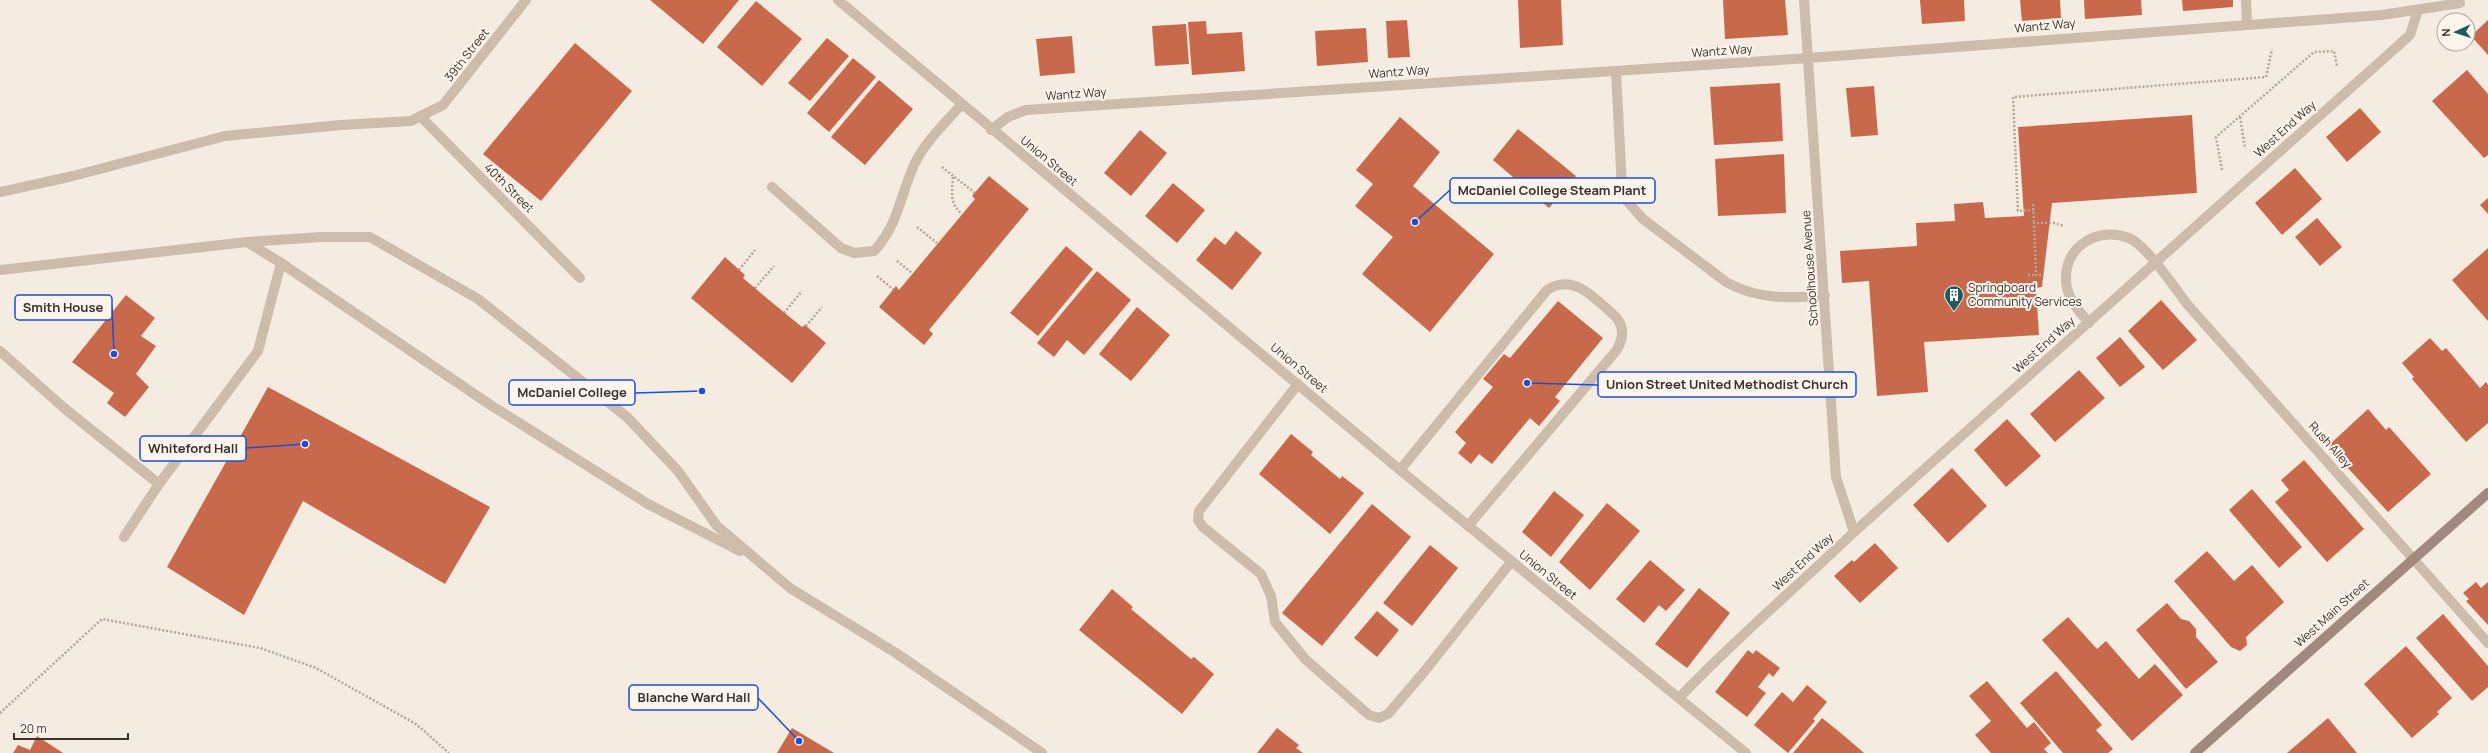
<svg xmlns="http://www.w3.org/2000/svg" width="2488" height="753" viewBox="0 0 2488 753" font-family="Manrope,sans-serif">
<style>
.building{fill:#c8694b}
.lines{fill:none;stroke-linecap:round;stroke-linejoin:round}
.path{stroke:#b9a596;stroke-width:2.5;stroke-dasharray:2 2;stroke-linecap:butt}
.service{stroke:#cdbbac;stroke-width:10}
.minor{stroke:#cdbbac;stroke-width:10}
.secondary{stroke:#a18a7d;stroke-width:10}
.labels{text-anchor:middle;stroke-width:4;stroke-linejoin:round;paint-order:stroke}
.street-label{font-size:12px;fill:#3b302b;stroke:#fbf5ee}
.poi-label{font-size:12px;fill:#3b302b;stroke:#fbf5ee;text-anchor:start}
.leader{fill:none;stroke:#1d4ed8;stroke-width:1.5}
.callout-dot{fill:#1d4ed8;stroke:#fbf5ee;stroke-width:1.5}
.callout{fill:#fbf5ee;stroke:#1d4ed8;stroke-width:1.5}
.callout-label{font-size:13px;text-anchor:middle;font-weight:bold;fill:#3b302b}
</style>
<rect width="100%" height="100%" fill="#f4ebe1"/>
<!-- building -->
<g class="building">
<polygon points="650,0 739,0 703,44"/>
<polygon points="1518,0 1561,0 1563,45 1520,48"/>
<polygon points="1723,0 1785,0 1788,35 1725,39"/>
<polygon points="1920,0 1964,0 1965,21 1922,24"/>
<polygon points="2020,0 2060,0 2061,18 2022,21"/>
<polygon points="2084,0 2141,0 2142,15 2085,19"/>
<polygon points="2182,0 2233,0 2233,7 2183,11"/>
<polygon points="756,1 802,39 762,86 717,47"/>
<polygon points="1407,20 1410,57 1388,58 1386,21"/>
<polygon points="2488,20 2488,55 2471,36"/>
<polygon points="1206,21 1207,34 1242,32 1245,71 1192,75 1188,22"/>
<polygon points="1186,24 1189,64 1155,66 1152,26"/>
<polygon points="1366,28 1368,62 1317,66 1315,31"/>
<polygon points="1072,36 1075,73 1040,76 1036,39"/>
<polygon points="827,38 849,56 810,101 788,83"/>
<polygon points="575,43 632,91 541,201 483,154"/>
<polygon points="853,58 876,77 829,132 807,113"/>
<polygon points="2467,70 2488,94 2488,155 2484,158 2432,101"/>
<polygon points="879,80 913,109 865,165 831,137"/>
<polygon points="1780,83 1783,141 1714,145 1710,87"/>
<polygon points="1874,86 1878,135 1851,137 1846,88"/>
<polygon points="2360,108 2381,132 2347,162 2326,137"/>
<polygon points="2192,115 2197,193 2052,203 2042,287 2036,288 2039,335 1924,342 1928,392 1877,396 1869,281 1842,283 1840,251 1917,246 1916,223 1955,221 1954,204 1983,202 1985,218 2024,216 2018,127"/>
<polygon points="1400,117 1440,152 1413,186 1494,254 1430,332 1362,274 1393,237 1355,206 1373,184 1356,170"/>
<polygon points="1518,129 1576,176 1549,208 1493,160"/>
<polygon points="1140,130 1167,153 1131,196 1104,173"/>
<polygon points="1784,154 1786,213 1718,216 1715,159"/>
<polygon points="2295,168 2322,199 2282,235 2255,203"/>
<polygon points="989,176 1029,209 929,330 933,334 924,345 879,307 896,286 899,290 975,199 972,196"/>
<polygon points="1173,183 1205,210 1177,243 1145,216"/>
<polygon points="2488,198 2488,214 2480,205"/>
<polygon points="2317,218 2342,247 2320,266 2295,237"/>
<polygon points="1236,231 1262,253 1232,290 1196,260 1215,237 1225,245"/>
<polygon points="1066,246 1093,269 1038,336 1010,313"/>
<polygon points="2488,248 2488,321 2452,280"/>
<polygon points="725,257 745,275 743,278 769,300 802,327 805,325 826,343 792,383 691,298"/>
<polygon points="1097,271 1131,300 1084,355 1067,340 1054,357 1037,343"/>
<polygon points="126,295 155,318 141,336 156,346 136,374 149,387 125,417 107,403 114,393 72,362"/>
<polygon points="2161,300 2197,340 2163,370 2128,331"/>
<polygon points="1558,301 1603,338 1555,397 1560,401 1539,426 1530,418 1492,464 1479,454 1471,464 1458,453 1466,443 1455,432 1493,387 1483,379 1504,354 1510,358"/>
<polygon points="1137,307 1170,335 1131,381 1099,354"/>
<polygon points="2120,337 2145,367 2120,387 2096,358"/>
<polygon points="2430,338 2442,351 2446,348 2480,388 2486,382 2488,385 2488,423 2466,442 2412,379 2414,377 2402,363"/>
<polygon points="2079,370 2105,398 2055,442 2030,414"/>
<polygon points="268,387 490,507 445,584 303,501 244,615 167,567"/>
<polygon points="2368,409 2386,430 2389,427 2431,474 2388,512 2328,446"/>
<polygon points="2007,419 2041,456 2006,487 1974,450"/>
<polygon points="1291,434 1313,452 1311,455 1340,479 1342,476 1364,493 1330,534 1259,474"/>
<polygon points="2304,460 2364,529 2327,562 2275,502 2289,490 2281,480"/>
<polygon points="1952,468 1987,506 1948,543 1913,505"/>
<polygon points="2252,489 2302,547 2279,568 2229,510"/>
<polygon points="1554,491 1584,515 1551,557 1522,532"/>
<polygon points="1607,503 1640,531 1590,590 1559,562"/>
<polygon points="1372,504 1411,537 1322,646 1282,613"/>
<polygon points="1875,543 1898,568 1860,603 1834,576 1852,560 1854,562"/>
<polygon points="1430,545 1458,568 1412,626 1383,603"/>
<polygon points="2207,551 2234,581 2252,565 2284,602 2246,637 2247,645 2240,651 2231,647 2174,581"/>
<polygon points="1650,560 1685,590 1666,611 1659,605 1644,623 1616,599"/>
<polygon points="2476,582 2481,588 2488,582 2488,625 2466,601 2469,599 2463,593"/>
<polygon points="1699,588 1730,613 1687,668 1655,644"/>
<polygon points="1112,589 1133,607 1131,609 1191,659 1194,657 1214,674 1182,714 1079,630"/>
<polygon points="2167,603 2181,619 2189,621 2196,629 2196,637 2218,662 2186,689 2136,630"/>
<polygon points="1377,611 1399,630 1377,657 1354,638"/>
<polygon points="2443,614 2488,666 2488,687 2472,701 2416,638"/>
<polygon points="2068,617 2097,649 2106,641 2139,679 2155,664 2183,695 2132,741 2042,640"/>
<polygon points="2406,646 2452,698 2437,712 2439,714 2412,738 2364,684"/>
<polygon points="1748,650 1753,654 1756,650 1780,668 1773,677 1769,673 1758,687 1766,693 1747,717 1715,692"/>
<polygon points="2056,671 2102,725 2096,730 2113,749 2108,753 2063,753 2020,703"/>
<polygon points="1987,681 2027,728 2034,722 2051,743 2044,749 2048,753 1991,753 1975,735 1991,721 1969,696"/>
<polygon points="1807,685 1827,702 1813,719 1815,721 1788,753 1754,725 1782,692 1793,702"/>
<polygon points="1822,718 1842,734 1864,753 1793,753"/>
<polygon points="2328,718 2357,753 2287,753"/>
<polygon points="792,728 834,753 777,753"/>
<polygon points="1277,728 1299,745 1296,748 1303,753 1257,753"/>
<polygon points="37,736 63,753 13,753 18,745 30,750"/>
</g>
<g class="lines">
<!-- path -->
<g class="path">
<polyline points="2240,117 2245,148"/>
<polyline points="942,167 975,193"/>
<polyline points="2222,170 2216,137 2314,52 2334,51 2337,66"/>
<path d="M953,177C952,192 949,203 962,214"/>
<polyline points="2033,204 2034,223"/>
<polyline points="2034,210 2018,211 2013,97 2266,77 2272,49"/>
<polyline points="917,227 937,243"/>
<polyline points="897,261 912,273"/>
<polyline points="739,270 755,250"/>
<polyline points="2028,275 2036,275"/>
<polyline points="2041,275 2036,275 2034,223 2054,223 2064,226"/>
<polyline points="877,276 894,290"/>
<polyline points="755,288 774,266"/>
<polyline points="784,313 802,291"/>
<polyline points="806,326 822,307"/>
<polyline points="0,713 102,619 260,648 316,668 416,724 449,753"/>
</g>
<!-- service -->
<g class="service">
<polyline points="2246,0 2247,23"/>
<path d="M1616,71L1622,188L1625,199L1643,219L1726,282C1758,300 1790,298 1825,296"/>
<polyline points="420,116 580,278"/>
<polyline points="991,130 1008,117 1026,110 1809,58 2382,15 2460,3"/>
<path d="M772,187L841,248L854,253L874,251C899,224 900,195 915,163C926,141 945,123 961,105"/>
<polyline points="0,192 73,176 225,136 341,125 411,121 443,105 526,0"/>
<polyline points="247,242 281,263 489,404 648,504 740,551"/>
<polyline points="0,270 247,242 321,237 370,237 478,299 627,417 678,471 717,526 790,588 896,653 1042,753"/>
<path d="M2089,323C2078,310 2067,298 2066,281C2064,246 2098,226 2129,238C2146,245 2175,288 2187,304L2488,643"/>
<polyline points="0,351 64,408 159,484 258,351 281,263"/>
<polyline points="1298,384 1199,511 1198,520 1203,527 1261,574 1271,596 1275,622 1305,659 1369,715 1379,718 1388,714 1424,672 1511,562"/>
<path d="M1400,470L1547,290C1575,272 1596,300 1616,317C1625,328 1623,340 1616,351L1468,526"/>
<polyline points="124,537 159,484"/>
<path d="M1680,697C1735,639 1796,588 1854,532L2410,35L2418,10"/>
</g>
<!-- minor -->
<g class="minor">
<polyline points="838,0 1400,470 1746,753"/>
<polyline points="1804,0 1836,477 1854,532"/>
</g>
<!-- secondary -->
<polyline class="secondary" points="2195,753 2488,493"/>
</g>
<!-- icons -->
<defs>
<symbol id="building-pin" viewBox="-11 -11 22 30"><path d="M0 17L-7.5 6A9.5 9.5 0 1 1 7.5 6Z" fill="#1f5a5e" stroke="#fbf5ee"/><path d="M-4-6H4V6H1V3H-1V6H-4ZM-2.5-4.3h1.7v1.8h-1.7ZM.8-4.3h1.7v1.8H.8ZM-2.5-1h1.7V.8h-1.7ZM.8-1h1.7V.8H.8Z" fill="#fff"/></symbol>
</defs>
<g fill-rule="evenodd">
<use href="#building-pin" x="1943" y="284" width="22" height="30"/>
</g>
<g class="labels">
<!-- street labels -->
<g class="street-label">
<text transform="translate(2045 26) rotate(-5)" y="4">Wantz Way</text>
<text transform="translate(1722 51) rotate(-4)" y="4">Wantz Way</text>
<text transform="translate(467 55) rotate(-52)" y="4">39th Street</text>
<text transform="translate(1399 72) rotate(-4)" y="4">Wantz Way</text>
<text transform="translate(1076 94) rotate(-4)" y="4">Wantz Way</text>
<text transform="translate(2285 129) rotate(-42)" y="4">West End Way</text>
<text transform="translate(1049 161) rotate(40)" y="4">Union Street</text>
<text transform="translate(509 188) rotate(45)" y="4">40th Street</text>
<text transform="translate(1810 268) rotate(-94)" y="4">Schoolhouse Avenue</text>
<text transform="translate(2044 345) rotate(-42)" y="4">West End Way</text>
<text transform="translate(1299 368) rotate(40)" y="4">Union Street</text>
<text transform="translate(2330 445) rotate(48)" y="4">Rush Alley</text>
<text transform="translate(1803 562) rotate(-43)" y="4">West End Way</text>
<text transform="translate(1548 575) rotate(39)" y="4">Union Street</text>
<text transform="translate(2332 613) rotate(-42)" y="4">West Main Street</text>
</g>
<!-- poi labels -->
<g class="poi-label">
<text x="1968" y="292">Springboard<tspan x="1968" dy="14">Community Services</tspan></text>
</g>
</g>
<!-- callouts -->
<path class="leader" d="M1415 222L1450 190M114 354L112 307M1527 383L1598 385M702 391L635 393M305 444L246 448M799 741L758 698"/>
<g class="callout-dot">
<circle cx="1415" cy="222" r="4"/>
<circle cx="114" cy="354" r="4"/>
<circle cx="1527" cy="383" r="4"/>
<circle cx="702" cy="391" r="4"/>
<circle cx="305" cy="444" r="4"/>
<circle cx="799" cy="741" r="4"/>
</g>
<g class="callout">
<rect x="1450" y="178" width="205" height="25" rx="4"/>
<rect x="15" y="295" width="97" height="25" rx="4"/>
<rect x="1598" y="372" width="258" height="25" rx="4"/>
<rect x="509" y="380" width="126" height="25" rx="4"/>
<rect x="140" y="436" width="106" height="25" rx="4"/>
<rect x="629" y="685" width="129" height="25" rx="4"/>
</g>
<g class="callout-label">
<text x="1552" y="195">McDaniel College Steam Plant</text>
<text x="63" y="312">Smith House</text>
<text x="1727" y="389">Union Street United Methodist Church</text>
<text x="572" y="397">McDaniel College</text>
<text x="193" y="453">Whiteford Hall</text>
<text x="694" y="702">Blanche Ward Hall</text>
</g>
<!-- north arrow -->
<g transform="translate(2456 32) rotate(267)"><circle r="19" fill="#fbf5ee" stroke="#aea6a0"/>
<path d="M0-3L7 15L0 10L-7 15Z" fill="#1f5a5e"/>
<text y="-6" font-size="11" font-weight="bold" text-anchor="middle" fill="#3b302b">N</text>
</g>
<!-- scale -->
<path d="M14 733v6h114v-6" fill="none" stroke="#3b302b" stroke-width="2"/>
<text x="20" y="733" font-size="12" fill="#3b302b" stroke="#fbf5ee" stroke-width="3" paint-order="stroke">20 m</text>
</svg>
